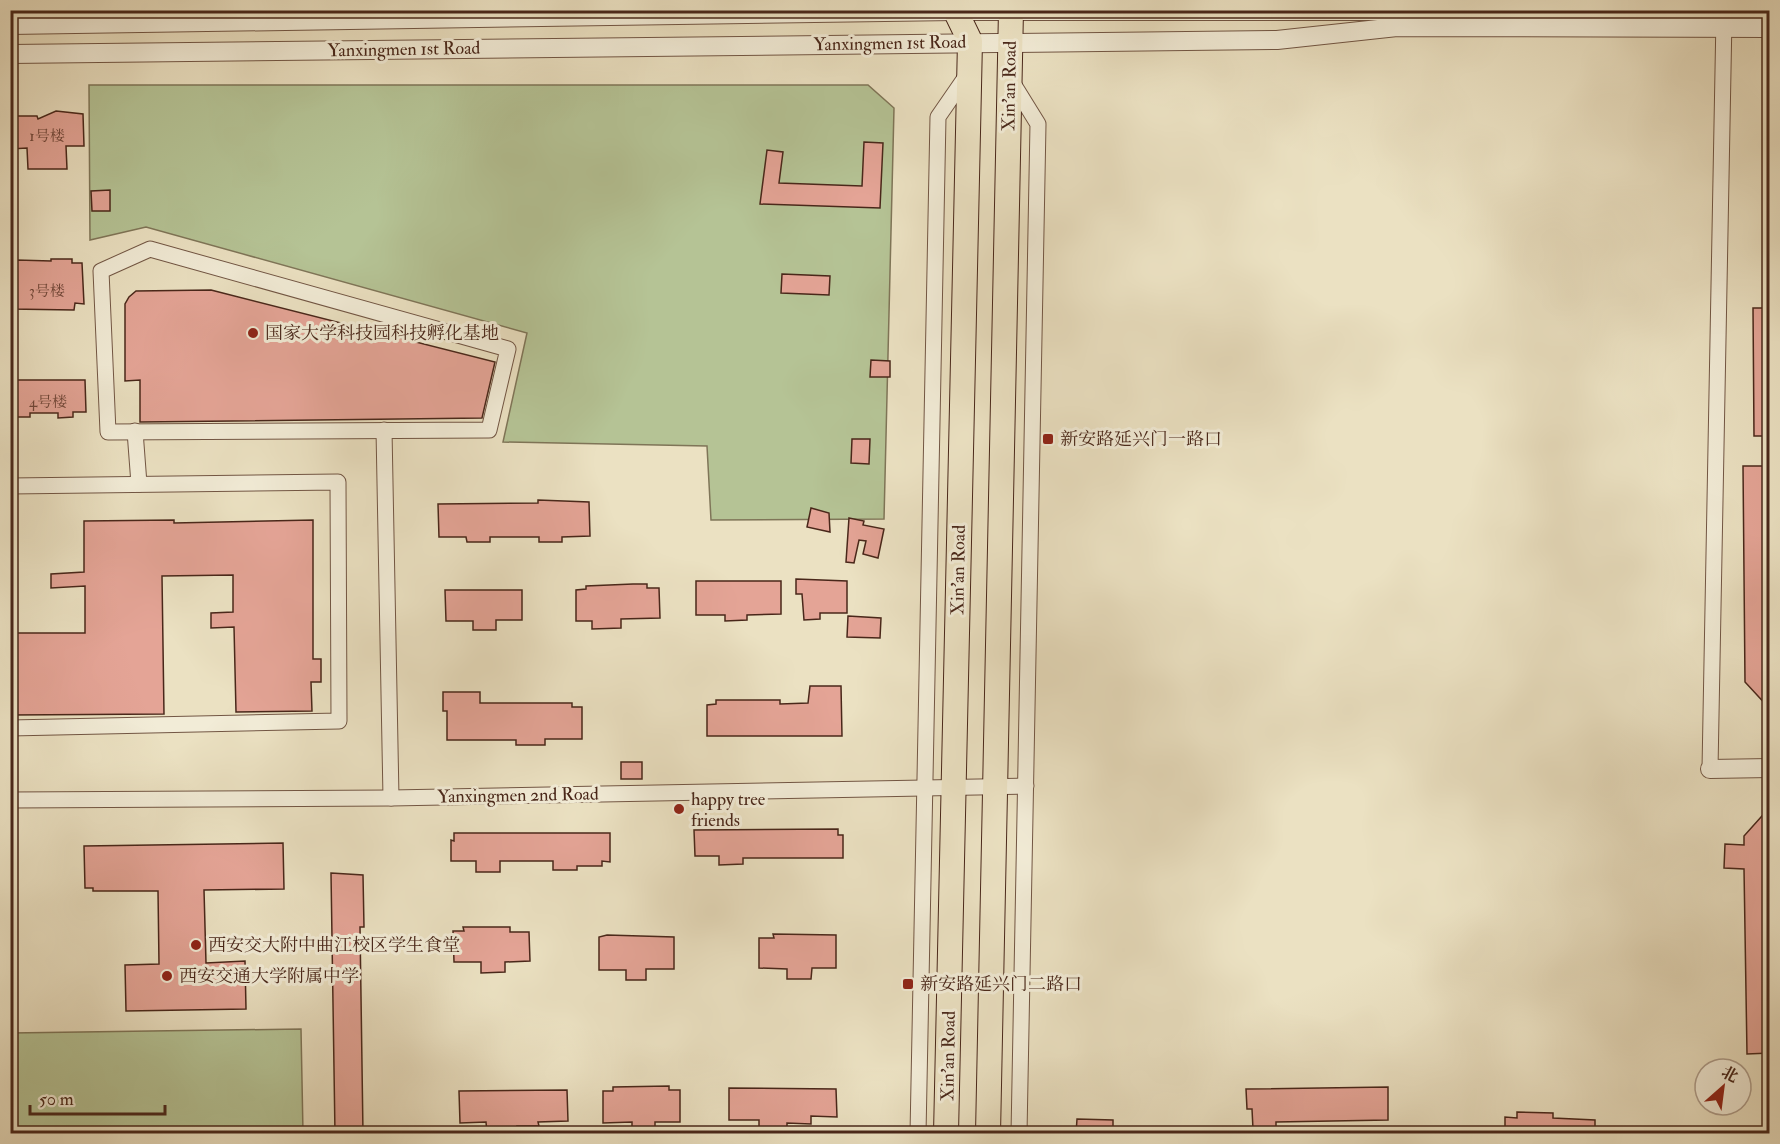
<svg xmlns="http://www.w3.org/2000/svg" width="1780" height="1144" viewBox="0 0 1780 1144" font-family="'IM FELL Double Pica','Noto Serif SC',serif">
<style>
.green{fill:#b5c395;stroke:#7f7558;stroke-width:1.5}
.building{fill:#e4a496;stroke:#49271a;stroke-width:1.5}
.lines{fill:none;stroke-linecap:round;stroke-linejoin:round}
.minor-casing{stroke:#725644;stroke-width:17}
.tertiary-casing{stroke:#725644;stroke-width:20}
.primary-casing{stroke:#49271a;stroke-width:26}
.minor{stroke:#f2ecd7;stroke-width:15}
.tertiary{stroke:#f2ecd7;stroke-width:18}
.primary{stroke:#ebe1c2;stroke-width:24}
.poi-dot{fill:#8f2418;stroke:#f2ecd7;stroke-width:2}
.labels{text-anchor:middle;stroke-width:6;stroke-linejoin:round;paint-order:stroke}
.number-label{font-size:15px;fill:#704639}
.street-label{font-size:18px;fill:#49271a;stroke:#f2ecd7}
.poi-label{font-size:18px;fill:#49271a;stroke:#f2ecd7;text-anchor:start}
</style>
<rect width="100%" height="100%" fill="#ebe1c2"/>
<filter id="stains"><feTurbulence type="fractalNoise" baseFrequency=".00333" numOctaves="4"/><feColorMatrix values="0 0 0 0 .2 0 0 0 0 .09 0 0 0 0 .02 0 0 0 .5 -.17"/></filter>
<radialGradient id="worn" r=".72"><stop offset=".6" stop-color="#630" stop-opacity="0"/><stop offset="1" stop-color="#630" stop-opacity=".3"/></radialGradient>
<!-- green -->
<g class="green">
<polygon points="89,85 868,85 894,108 884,519 711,520 707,446 503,442 527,333 146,227 90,240"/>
<polygon points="301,1029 303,1133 11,1133 11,1033"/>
</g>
<!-- building -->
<g class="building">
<polygon points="56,111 83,114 84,146 66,146 67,169 28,169 27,148 10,149 10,121 13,116 37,116 38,119"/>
<polygon points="864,142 883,143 880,208 760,204 767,150 783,152 779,183 862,186"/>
<polygon points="110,190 110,211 92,211 91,191"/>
<polygon points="51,259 72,259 72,263 82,263 84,304 75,303 74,310 10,309 10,264 17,264 17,260 51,261"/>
<polygon points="782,274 830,276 829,295 781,293"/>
<polygon points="211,290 495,362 482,418 140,422 140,380 125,381 125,304 129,297 136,291"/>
<polygon points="1753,308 1770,308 1770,436 1754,436"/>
<polygon points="871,360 890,361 890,377 870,377"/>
<polygon points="10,380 85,380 86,412 73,412 73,417 58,418 58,413 30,413 30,417 16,417 16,413 10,413"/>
<polygon points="852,439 870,439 869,464 851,463"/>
<polygon points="1743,466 1770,466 1770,709 1745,682"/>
<polygon points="538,500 589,502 590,536 562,537 562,542 539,542 539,537 490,537 490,542 467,542 466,537 439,537 438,504 538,503"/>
<polygon points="811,508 829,513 830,532 807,527"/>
<polygon points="849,518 864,521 863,525 884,529 878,558 863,554 866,541 859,540 854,563 846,562"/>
<polygon points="174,520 174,523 313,520 313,659 321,659 321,682 311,682 312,711 236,712 234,627 211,628 211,613 233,612 233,575 162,576 164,714 10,715 10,633 85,633 85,586 51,588 51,574 84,572 84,521"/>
<polygon points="796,579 847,581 847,613 820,613 820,619 804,620 802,594 796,594"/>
<polygon points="696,581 781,581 781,614 747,615 747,620 725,621 725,615 696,615"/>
<polygon points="633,584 647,584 647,588 659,588 660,618 621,619 621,628 592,629 592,621 576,621 576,590 586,589 586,586"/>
<polygon points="445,590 522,590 522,620 496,620 496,630 473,630 473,621 446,621"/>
<polygon points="848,616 881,618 880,638 847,637"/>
<polygon points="810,686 841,686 842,736 707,736 707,705 716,704 716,700 780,700 780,704 808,703"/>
<polygon points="443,692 480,692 480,703 572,703 572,707 582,707 582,739 545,739 545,745 516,745 516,740 447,740 447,711 443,711"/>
<rect x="621" y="762" width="21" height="17"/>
<polygon points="1770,807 1770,1053 1747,1054 1744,869 1724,868 1725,844 1744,845 1744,836"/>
<polygon points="838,829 838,835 843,835 843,858 743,858 743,864 719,865 719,856 695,856 694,830"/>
<polygon points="454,833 610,833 610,862 602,861 602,866 577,866 577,870 553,870 553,861 500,861 500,872 476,872 476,861 451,861 451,840 454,841"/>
<polygon points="283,843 284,889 204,890 206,963 245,961 246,1009 126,1011 125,965 159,964 158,891 93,891 93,888 85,888 84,846"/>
<polygon points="331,873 363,875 364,927 360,927 363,1134 335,1134"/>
<polygon points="463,927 510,927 510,932 529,932 530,961 505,962 505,972 481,973 481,962 454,962 453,931 464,931"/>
<polygon points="773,934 836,935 836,968 812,968 811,979 787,979 787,969 759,968 759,938 774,938"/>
<polygon points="607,935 674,937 674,969 646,969 646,980 626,980 626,970 599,970 599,937"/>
<polygon points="669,1086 669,1090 680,1090 680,1122 655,1122 655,1131 632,1131 632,1122 603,1123 603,1091 613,1091 613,1087"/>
<polygon points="1388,1087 1388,1120 1276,1122 1276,1128 1253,1129 1252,1109 1247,1109 1246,1089"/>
<polygon points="729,1088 836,1089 837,1117 811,1116 811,1124 787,1123 787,1130 759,1130 759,1120 729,1120"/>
<polygon points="567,1090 568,1121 538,1122 539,1126 517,1126 518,1133 487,1133 486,1122 460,1123 459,1091"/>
<polygon points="1517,1112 1553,1113 1553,1118 1595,1120 1595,1134 1505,1134 1505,1117 1517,1118"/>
<polygon points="1077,1119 1113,1120 1113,1134 1076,1134"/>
</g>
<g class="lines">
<defs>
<g id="minor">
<polyline points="1012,82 1038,124 1019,1134"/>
<polygon points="150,249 508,349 489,430 108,432 101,271"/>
<polyline points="384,430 391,798"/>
<polyline points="135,431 139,484"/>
<polyline points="10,486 338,482 339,721 10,728"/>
<polyline points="1710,769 1724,17"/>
<polyline points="10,800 391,798 1026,786"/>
<polyline points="918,1134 938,117 967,75"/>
</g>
<g id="tertiary">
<polyline points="10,25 955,11 1770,11"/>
<polyline points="10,54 1277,40 1397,27 1770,28"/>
<polyline points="1710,769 1770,768"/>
</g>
<g id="primary">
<polyline points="946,1134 970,41 955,10"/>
<polyline points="988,1134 1011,10"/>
</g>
</defs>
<!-- minor casing -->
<use href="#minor" class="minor-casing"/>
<!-- tertiary casing -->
<use href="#tertiary" class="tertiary-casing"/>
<!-- primary casing -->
<use href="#primary" class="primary-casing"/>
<!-- minor -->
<use href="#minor" class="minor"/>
<!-- tertiary -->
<use href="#tertiary" class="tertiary"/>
<!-- primary -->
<use href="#primary" class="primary"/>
</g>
<!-- markers -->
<g class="poi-dot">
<circle cx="253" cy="333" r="6"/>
<rect x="1042" y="433" width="12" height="12" rx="3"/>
<circle cx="679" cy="809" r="6"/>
<circle cx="196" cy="945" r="6"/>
<circle cx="167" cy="976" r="6"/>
<rect x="902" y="978" width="12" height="12" rx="3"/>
</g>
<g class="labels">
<!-- number labels -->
<g class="number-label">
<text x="47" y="141">1号楼</text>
<text x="47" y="296">3号楼</text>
<text x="48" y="407">4号楼</text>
</g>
<!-- street labels -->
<g class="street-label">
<text transform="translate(890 43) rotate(-1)" y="6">Yanxingmen 1st Road</text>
<text transform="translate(404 49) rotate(-1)" y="6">Yanxingmen 1st Road</text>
<text transform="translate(1009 86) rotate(-89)" y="6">Xin'an Road</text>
<text transform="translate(958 570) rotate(-89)" y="6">Xin'an Road</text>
<text transform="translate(518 795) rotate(-1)" y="6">Yanxingmen 2nd Road</text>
<text transform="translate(948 1056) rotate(-89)" y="6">Xin'an Road</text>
</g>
<!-- poi labels -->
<g class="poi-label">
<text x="265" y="339">国家大学科技园科技孵化基地</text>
<text x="1060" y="445">新安路延兴门一路口</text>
<text x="691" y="805">happy tree<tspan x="691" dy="21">friends</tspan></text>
<text x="208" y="951">西安交大附中曲江校区学生食堂</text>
<text x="179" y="982">西安交通大学附属中学</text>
<text x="920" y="990">新安路延兴门二路口</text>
</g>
</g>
<!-- margin -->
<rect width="1780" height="1144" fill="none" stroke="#ebe1c2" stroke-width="36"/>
<rect x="12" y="12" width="1756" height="1120" fill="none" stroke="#49271a" stroke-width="3"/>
<rect x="18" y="18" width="1744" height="1108" fill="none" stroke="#49271a" stroke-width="1.5"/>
<!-- north arrow -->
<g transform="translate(1723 1087) rotate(28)"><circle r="28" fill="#f2ecd7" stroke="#ae9d8b" stroke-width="1.5"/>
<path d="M0-4.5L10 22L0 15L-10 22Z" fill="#8f2418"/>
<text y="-9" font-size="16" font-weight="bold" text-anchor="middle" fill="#49271a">北</text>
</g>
<!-- scale -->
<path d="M30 1105v9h135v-9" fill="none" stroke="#49271a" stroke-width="3"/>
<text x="39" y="1105" font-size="18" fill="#49271a" stroke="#f2ecd7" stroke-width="4.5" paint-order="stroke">50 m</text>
<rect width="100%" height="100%" filter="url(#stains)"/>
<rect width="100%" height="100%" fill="url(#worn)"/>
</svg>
